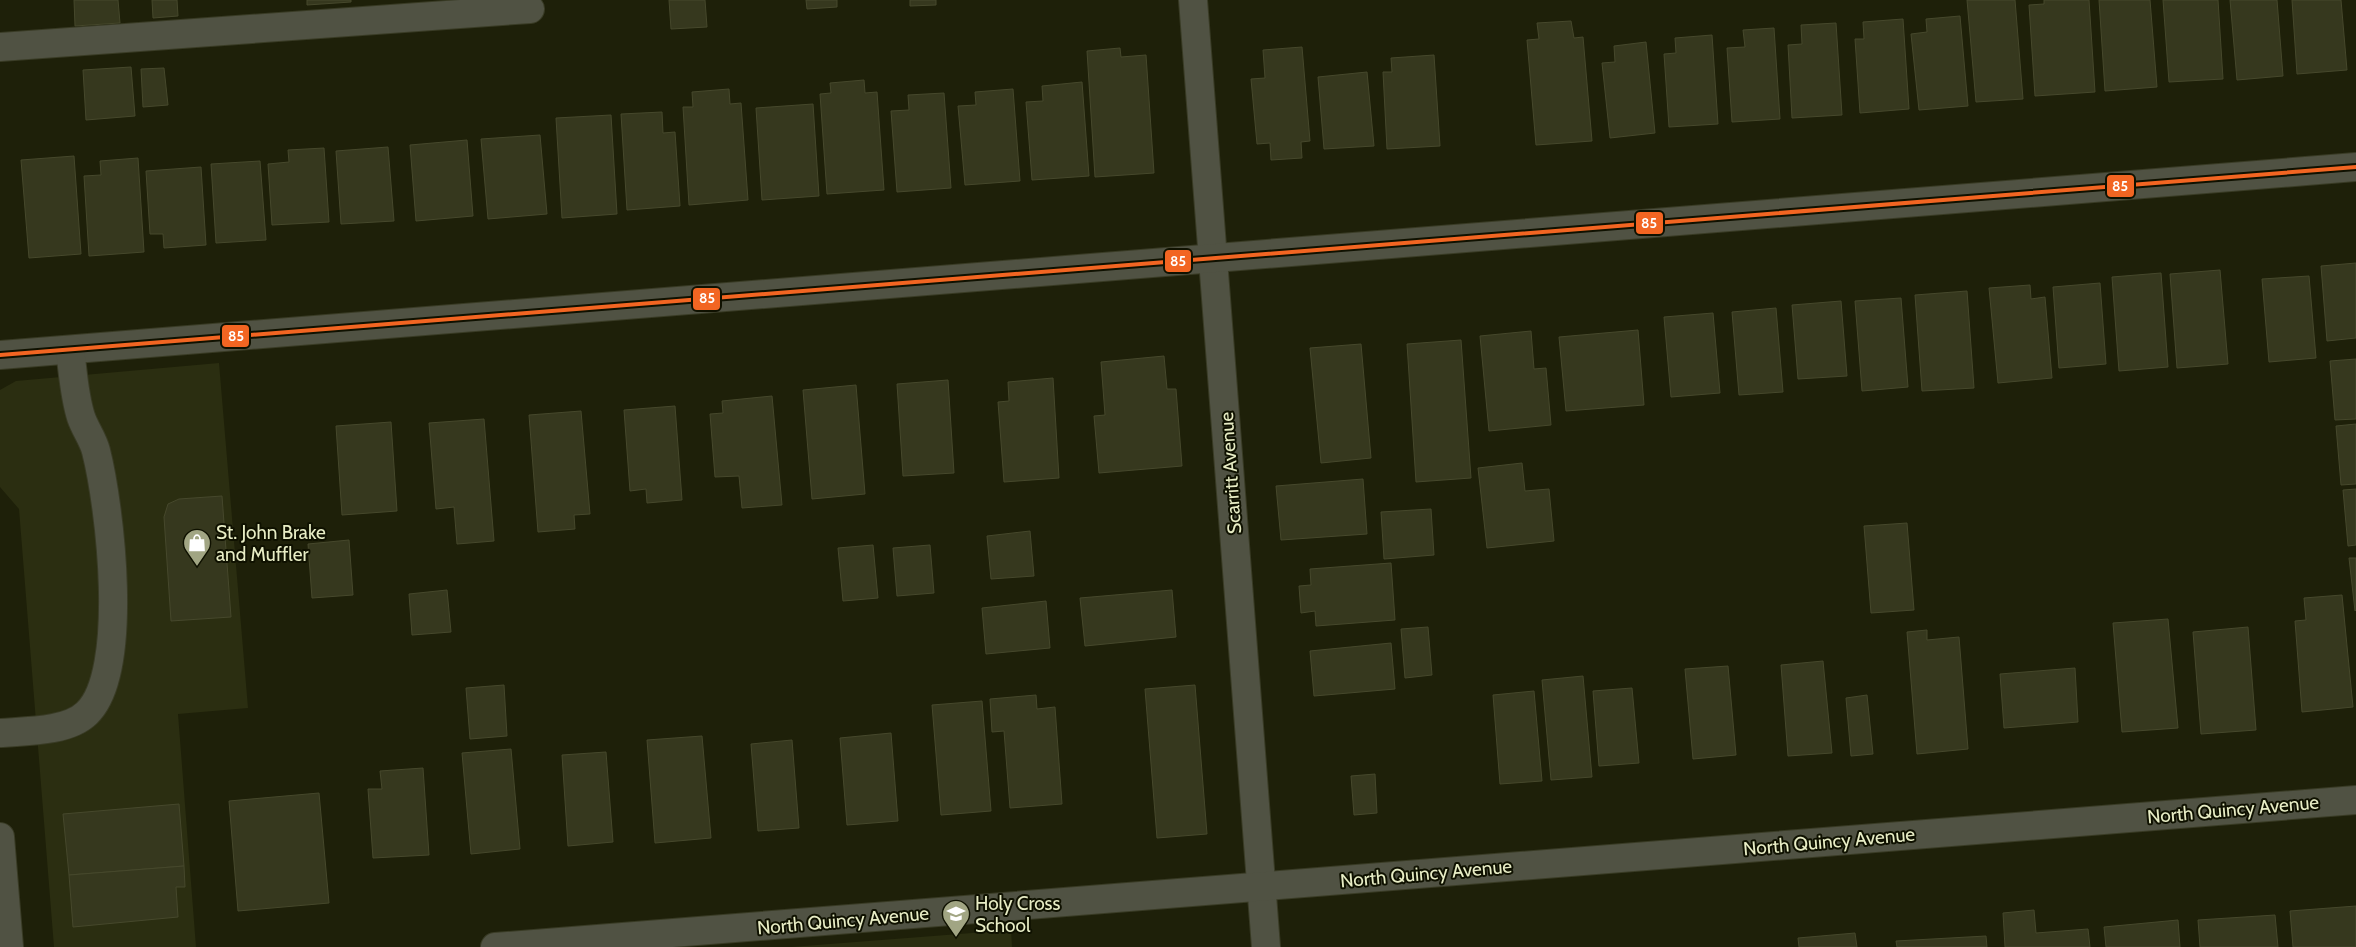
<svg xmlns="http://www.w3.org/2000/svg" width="2356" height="947" viewBox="0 0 2356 947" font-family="Cabin,sans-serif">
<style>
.built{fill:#2b2e11}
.building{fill:#36381e;stroke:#46482c}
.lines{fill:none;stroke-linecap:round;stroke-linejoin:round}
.minor-casing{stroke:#393b25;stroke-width:30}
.minor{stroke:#505243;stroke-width:28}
.bus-1-casing{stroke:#0f1100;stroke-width:8}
.bus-1{stroke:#f26522;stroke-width:4}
.labels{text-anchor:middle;stroke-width:4;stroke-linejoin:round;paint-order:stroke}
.street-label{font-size:19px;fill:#e8edc5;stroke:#0f1100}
.poi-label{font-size:19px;fill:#e8edc5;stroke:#0f1100;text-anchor:start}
.line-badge{stroke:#0f1100;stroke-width:2}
.badge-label{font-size:14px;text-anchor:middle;font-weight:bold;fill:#fff}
</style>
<rect width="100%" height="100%" fill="#1e2009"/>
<!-- built -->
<g class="built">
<polygon points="219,363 248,708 178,714 196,947 54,947 19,509 0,487 0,390 16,381"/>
<polygon points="1011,930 1012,947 791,947"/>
</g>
<!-- building -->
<g class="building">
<polygon points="74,0 118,0 120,23 75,26"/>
<polygon points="152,0 177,0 178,16 153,18"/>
<polygon points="307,0 351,0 351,2 307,5"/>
<polygon points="669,0 705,0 707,27 671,29"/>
<polygon points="806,0 837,0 837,7 807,9"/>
<polygon points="910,0 936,0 936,5 910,6"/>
<polygon points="1967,0 2015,0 2023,99 1976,102"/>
<polygon points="2044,0 2089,0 2095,92 2035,96 2029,5 2044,4"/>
<polygon points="2099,0 2150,0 2157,87 2105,91"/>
<polygon points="2163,0 2218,0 2223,79 2169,82"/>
<polygon points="2230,0 2277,0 2283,76 2237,80"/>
<polygon points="2292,0 2341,0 2347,70 2297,74"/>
<polygon points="1960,16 1968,106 1919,110 1911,34 1927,32 1926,19"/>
<polygon points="1903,19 1909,109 1860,113 1855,39 1864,39 1863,22"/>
<polygon points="1571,21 1574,38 1583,37 1592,141 1536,145 1527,40 1539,39 1537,23"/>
<polygon points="1836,23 1842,115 1792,118 1788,45 1802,44 1801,25"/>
<polygon points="1774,28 1780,119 1732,122 1727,48 1745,47 1743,30"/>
<polygon points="1712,35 1718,124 1669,127 1664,54 1676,53 1675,38"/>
<polygon points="1646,42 1655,133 1610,138 1602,63 1615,62 1614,46"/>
<polygon points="1302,47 1310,141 1301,142 1302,158 1271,160 1270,143 1257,144 1251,79 1265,78 1263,50"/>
<polygon points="1120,48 1121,57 1146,55 1154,173 1095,177 1087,51"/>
<polygon points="1434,55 1440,146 1387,149 1383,72 1392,72 1391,58"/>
<polygon points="131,67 135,116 86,120 83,70"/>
<polygon points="164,68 168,105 143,107 141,69"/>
<polygon points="1367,72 1374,146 1324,149 1318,77"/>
<polygon points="864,80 865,93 877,92 884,190 827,194 820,94 831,93 830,83"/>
<polygon points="1082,82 1089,176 1032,180 1026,102 1043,101 1042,86"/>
<polygon points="729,89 730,104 741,103 748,200 689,205 683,107 693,107 692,92"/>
<polygon points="1013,89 1020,181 965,185 958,106 976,105 975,92"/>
<polygon points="944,93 951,188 897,192 891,111 909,110 908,95"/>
<polygon points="813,104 819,196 762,200 756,108"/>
<polygon points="662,112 663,133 675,132 680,206 627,210 621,114"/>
<polygon points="611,115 617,214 562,218 556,118"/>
<polygon points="540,135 547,214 488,219 481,139"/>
<polygon points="467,140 473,216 416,221 410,145"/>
<polygon points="388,147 394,221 341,224 336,151"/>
<polygon points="324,148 329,222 272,225 268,164 289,162 288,150"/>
<polygon points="74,156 81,254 29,258 21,160"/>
<polygon points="138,158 144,252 89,256 84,176 101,175 100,161"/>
<polygon points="260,161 266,240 216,243 211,164"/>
<polygon points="201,167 206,245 164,248 163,234 150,234 146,171"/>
<polygon points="2356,263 2356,338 2327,341 2321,266"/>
<polygon points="2220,270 2228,364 2177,368 2170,274"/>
<polygon points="2161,273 2168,367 2119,371 2112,277"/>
<polygon points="2309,276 2316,358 2269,362 2262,279"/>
<polygon points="2100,283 2106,364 2059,368 2053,287"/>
<polygon points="2030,285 2031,299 2045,297 2052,378 1998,383 1989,288"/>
<polygon points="1967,291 1974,388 1922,391 1915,295"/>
<polygon points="1901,298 1908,387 1862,391 1855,301"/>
<polygon points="1841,301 1847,376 1798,379 1792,305"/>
<polygon points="1776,308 1783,392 1739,395 1732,312"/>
<polygon points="1713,313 1720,393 1671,397 1664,317"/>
<polygon points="1638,330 1644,405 1566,411 1559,337"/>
<polygon points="1531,331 1534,369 1546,368 1551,425 1489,431 1480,336"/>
<polygon points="1461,340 1471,478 1416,482 1407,344"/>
<polygon points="1361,344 1371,458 1321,463 1310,348"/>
<polygon points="1164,356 1167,389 1176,389 1182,466 1099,473 1094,416 1105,415 1101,362"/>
<polygon points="2356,359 2356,419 2335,420 2330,361"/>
<polygon points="1053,378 1059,478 1004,482 998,402 1009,401 1008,382"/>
<polygon points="948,380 954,473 903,476 897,384"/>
<polygon points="856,385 865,494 812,499 803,390"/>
<polygon points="772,396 782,505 742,508 739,476 715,477 710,414 723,413 722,401"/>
<polygon points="675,406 682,500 647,503 646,489 630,491 624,410"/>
<polygon points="581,411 590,514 574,515 575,529 538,532 529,415"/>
<polygon points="484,419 494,541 457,544 454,507 436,509 429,423"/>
<polygon points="391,422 397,511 342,515 336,426"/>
<polygon points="2356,424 2356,484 2341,485 2336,426"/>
<polygon points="1522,463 1525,491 1549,489 1554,541 1487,548 1478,468"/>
<polygon points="1363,479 1367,534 1281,540 1276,486"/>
<polygon points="2356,489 2356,545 2348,546 2343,490"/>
<polygon points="222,496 231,617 171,621 164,517 168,504 179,499"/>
<polygon points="1431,509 1434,555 1384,559 1381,512"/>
<polygon points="1907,523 1914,610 1871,613 1864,526"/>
<polygon points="1030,531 1034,576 991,579 987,536"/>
<polygon points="349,540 353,595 312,598 308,544"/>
<polygon points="873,545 878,598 843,601 838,548"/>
<polygon points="930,545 934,593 897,596 893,548"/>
<polygon points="2349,558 2356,558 2356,610 2355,611"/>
<polygon points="1391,563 1395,620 1316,626 1315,611 1301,613 1299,586 1311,585 1310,569"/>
<polygon points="447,590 451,632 412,635 409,594"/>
<polygon points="1172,590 1176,637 1085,646 1080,598"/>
<polygon points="2342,595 2353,707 2302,712 2295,621 2306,620 2304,598"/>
<polygon points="1046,601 1050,648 986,654 982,608"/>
<polygon points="2168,619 2178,728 2122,732 2113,623"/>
<polygon points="1428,627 1432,675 1405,678 1401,629"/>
<polygon points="2248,627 2256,730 2201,734 2193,632"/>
<polygon points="1927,630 1927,640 1959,637 1968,749 1917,754 1907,632"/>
<polygon points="1391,643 1395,689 1314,696 1310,651"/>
<polygon points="1823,661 1832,753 1788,756 1781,665"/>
<polygon points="1728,666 1736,755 1693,759 1685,669"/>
<polygon points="2075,668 2078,722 2004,728 2000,674"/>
<polygon points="1583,676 1592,777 1551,780 1542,680"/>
<polygon points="504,685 507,736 470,739 466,688"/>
<polygon points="1195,685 1207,834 1157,838 1145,689"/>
<polygon points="1632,688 1639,763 1599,766 1593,691"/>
<polygon points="1534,691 1542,781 1500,784 1493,695"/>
<polygon points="1036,695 1037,709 1055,707 1062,804 1010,808 1004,731 992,732 990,699"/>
<polygon points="1867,695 1873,754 1851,756 1846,698"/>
<polygon points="982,701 991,811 941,815 932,705"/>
<polygon points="891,733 898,821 847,825 840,738"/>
<polygon points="702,736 711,838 655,843 647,740"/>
<polygon points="792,740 799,828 758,831 751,744"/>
<polygon points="511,749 520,849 471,854 462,753"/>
<polygon points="606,752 613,842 568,846 562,755"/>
<polygon points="423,768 429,855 373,858 368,789 382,789 380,771"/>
<polygon points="1375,774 1377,813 1354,815 1351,776"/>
<polygon points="319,793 329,903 238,911 229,801"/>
<polygon points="179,804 184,866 69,875 63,814"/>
<polygon points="184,866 185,887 176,887 178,917 73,927 69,875"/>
<polygon points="2356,906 2356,947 2293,947 2290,911"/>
<polygon points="2034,910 2036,933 2088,929 2090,947 2005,947 2003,913"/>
<polygon points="2275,915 2278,947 2200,947 2198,920"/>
<polygon points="2178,920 2180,947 2106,947 2104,927"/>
<polygon points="1855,933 1857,947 1799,947 1798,938"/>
<polygon points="1986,936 1987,947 1897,947 1896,941"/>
</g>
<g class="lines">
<defs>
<g id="minor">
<polyline points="1193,0 1266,947"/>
<polyline points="0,47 530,9"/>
<polyline points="0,355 2356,167"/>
<path d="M0,733C25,731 68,732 87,713C130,672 110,506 96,451C93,439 85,429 81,417C74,395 73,372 70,350"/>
<polyline points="0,837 9,947"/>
<polyline points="495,947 2356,800"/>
</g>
</defs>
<!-- minor casing -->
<use href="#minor" class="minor-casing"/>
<!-- minor -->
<use href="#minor" class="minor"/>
<defs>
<polyline id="bus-1" points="0,355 2356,167"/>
</defs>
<!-- bus-1 casing -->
<use href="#bus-1" class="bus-1-casing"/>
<!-- bus-1 -->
<use href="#bus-1" class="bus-1"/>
</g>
<!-- icons -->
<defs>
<symbol id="shop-pin" viewBox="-11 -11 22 30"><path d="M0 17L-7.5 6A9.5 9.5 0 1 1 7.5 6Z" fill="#a1a583" stroke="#0f1100"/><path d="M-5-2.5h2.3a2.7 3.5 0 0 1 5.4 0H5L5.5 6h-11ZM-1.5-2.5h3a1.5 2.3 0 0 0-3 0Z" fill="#fff"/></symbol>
<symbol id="school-pin" viewBox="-11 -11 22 30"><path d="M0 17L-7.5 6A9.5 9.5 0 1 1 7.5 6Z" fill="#a1a583" stroke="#0f1100"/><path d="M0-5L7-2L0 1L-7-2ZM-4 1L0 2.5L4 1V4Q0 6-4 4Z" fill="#fff"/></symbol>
</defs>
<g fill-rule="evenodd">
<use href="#shop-pin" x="181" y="527" width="32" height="43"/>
<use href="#school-pin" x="940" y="898" width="32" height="43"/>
</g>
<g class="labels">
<!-- street labels -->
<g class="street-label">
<text transform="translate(1230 473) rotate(-94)" y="7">Scarritt Avenue</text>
<text transform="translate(2233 809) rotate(-5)" y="7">North Quincy Avenue</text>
<text transform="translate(1829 841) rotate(-5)" y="7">North Quincy Avenue</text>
<text transform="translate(1426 873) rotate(-5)" y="7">North Quincy Avenue</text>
<text transform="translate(843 920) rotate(-5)" y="7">North Quincy Avenue</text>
</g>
<!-- poi labels -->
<g class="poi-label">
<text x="216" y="539">St. John Brake<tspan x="216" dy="22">and Muffler</tspan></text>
<text x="975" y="910">Holy Cross<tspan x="975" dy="22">School</tspan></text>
</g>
</g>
<g class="line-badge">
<rect x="2106" y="174" width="29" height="24" rx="5" fill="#f26522"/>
<rect x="1635" y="211" width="29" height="24" rx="5" fill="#f26522"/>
<rect x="1164" y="249" width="28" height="24" rx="5" fill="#f26522"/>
<rect x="692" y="287" width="29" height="24" rx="5" fill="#f26522"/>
<rect x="221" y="324" width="29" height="24" rx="5" fill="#f26522"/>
</g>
<g class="badge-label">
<text x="2120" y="191">85</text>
<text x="1649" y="228">85</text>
<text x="1178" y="266">85</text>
<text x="707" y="303">85</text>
<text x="236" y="341">85</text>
</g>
</svg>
